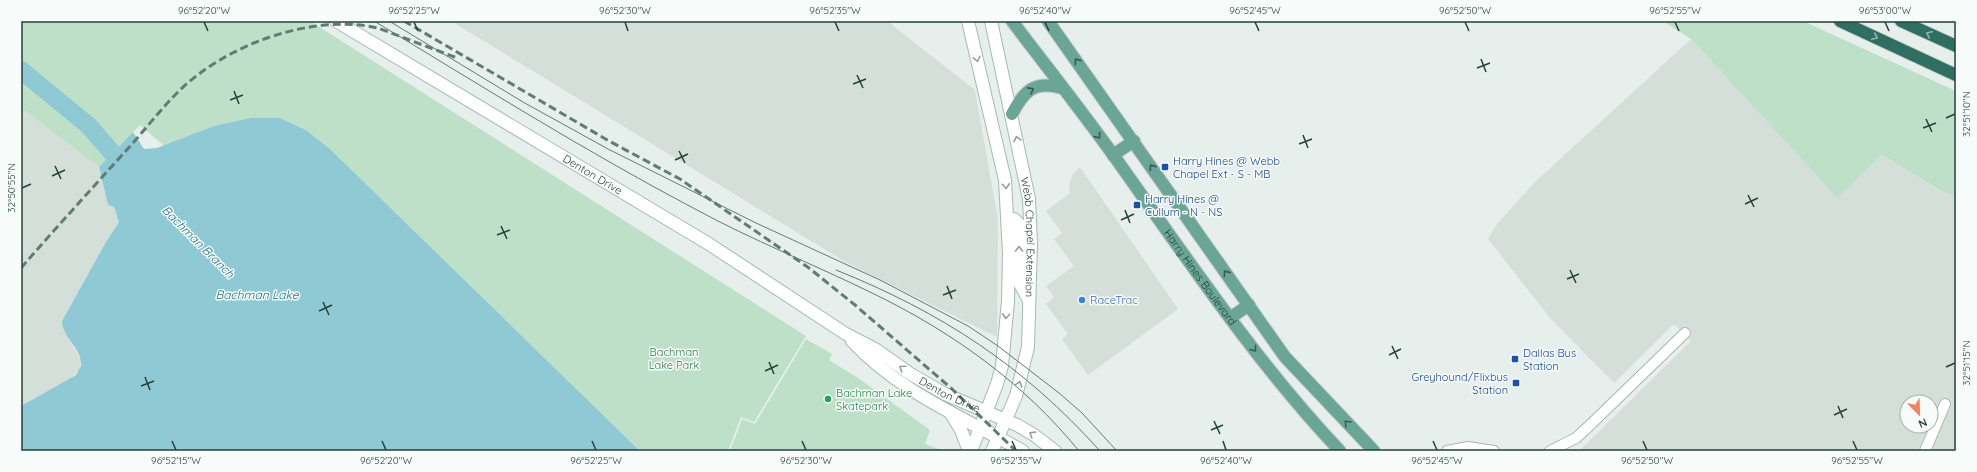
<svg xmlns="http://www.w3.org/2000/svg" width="1977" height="472" viewBox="0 0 1977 472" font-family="Quicksand,sans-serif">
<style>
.built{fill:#d4dfda;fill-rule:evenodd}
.green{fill:#bfe0c8}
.water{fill:#8ec9d4}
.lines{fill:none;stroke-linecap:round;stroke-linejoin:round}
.river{stroke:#8ec9d4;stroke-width:18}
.minor-casing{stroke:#a8b8b2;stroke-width:12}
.secondary-casing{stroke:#a4bbb3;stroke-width:14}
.primary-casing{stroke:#c2cac8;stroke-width:14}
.motorway-casing{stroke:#c2cac8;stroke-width:14}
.minor{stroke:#fff;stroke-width:10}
.secondary{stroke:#fff;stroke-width:12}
.primary{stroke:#6aa596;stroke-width:12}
.motorway{stroke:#2f6f62;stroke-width:12}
.tram{stroke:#5f7d75;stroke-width:1}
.rail{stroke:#5f7d75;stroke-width:3;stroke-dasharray:8 4;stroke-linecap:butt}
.oneway{stroke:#93b5ae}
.oneway2{stroke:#92a09c}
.oneway3{stroke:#365b51}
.ticks{fill:none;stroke:#24423a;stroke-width:1.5}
.transit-dot{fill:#1a4fb4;stroke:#f7fbf9;stroke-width:1.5}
.shop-dot{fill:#3f7fe0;stroke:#f7fbf9;stroke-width:1.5}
.leisure-dot{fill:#2e9e5b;stroke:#f7fbf9;stroke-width:1.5}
.labels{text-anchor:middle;stroke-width:3;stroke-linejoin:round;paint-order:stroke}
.transit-label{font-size:11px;fill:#164399;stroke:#f7fbf9;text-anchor:start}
.street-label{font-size:11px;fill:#24423a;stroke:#f7fbf9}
.shop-label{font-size:11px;fill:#366cbe;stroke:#f7fbf9;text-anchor:start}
.park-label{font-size:11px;fill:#2d7a4b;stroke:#f7fbf9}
.leisure-label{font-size:11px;fill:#27864d;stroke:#f7fbf9;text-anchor:start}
.water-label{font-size:12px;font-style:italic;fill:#1c6f80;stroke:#f7fbf9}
.neatline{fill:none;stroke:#24423a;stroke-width:1.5}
.ticks-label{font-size:10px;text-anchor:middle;fill:#24423a}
</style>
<rect width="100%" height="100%" fill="#e6efeb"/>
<!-- built -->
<g class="built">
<polygon points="451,21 887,21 975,90 998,220 997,337 847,263"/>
<path d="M1691,39L1837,198L1882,155L1940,191L1956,197V451H1579L1691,341L1674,324L1614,383L1550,318L1488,239L1497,224L1535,182ZM1907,402H1931V426H1907Z"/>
<polygon points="21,108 99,167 108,205 114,207 119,222 106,242 62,321 64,331 81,360 80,370 69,379 21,406"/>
<polygon points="1080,167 1178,309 1088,375 1062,339 1068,334 1046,304 1054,297 1046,286 1074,266 1054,239 1062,233 1046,211 1070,193 1069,185 1073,174"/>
</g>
<!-- green -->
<g class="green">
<polygon points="21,21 310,21 806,336 754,422 741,417 728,451 640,451 330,149 306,130 280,118 250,118 214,126 164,146 140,125 99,167 21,108"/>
<polygon points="1663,21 1803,21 1956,91 1956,197 1941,191 1882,155 1837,198 1691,39"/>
<polygon points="806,339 832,354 829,360 858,378 930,430 925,444 944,451 730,451 742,419 755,424"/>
</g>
<!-- water -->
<path class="water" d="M250,118H280L306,130L330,149L640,451H21V406L69,379L76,375L81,366C83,349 62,338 62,321L106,242L119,222L114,207L108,205L99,167L133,132L144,149L157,148L214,126Z"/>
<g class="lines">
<!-- river -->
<polyline class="river" points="21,70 89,126 128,171"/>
<defs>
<g id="minor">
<polyline points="1447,451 1468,447 1494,451"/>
<polyline points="1550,451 1576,438 1588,427 1685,333"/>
<polyline points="1925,451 1945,404"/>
</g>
<g id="secondary">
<path id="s1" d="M336,21L709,244L846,334L875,349L909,373L945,394L1017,425L1034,435L1055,451"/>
<polyline points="968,21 1005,180 1009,253 1008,301 1002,366 997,384 971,451"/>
<path id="s2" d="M991,21L1029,199L1031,243L1028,347L1016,396L992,451"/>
<polyline points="1007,219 1014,219 1019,224 1020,284 1029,300"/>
<path d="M852,341C899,392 964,418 1023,451"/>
<polyline points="950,412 961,430 969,451"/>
</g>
<g id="primary">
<path id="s3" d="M1012,21C1046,66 1081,110 1114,156C1186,257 1255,361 1340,451"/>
<polyline points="1048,21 1285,357 1374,451"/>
<path d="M1012,114C1024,91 1034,80 1062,88"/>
<polyline points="1113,155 1134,141"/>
<polyline points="1230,318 1249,305"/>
</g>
<g id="motorway">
<polyline points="1840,21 1956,75"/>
<polyline points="1901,21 1956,46"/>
</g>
</defs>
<!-- minor casing -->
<use href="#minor" class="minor-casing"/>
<!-- secondary casing -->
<use href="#secondary" class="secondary-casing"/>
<!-- primary casing -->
<use href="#primary" class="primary-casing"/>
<!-- motorway casing -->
<use href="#motorway" class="motorway-casing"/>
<!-- minor -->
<use href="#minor" class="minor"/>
<!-- secondary -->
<use href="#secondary" class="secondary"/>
<!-- primary -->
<use href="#primary" class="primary"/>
<!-- motorway -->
<use href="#motorway" class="motorway"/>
<!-- tram -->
<g class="tram">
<path d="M374,21C480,85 585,151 695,209C752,240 813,264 872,293C951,331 1024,383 1079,451"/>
<polyline points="389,21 523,102 608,149 756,223 880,280 968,326 998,346 1059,393 1082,413 1117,451"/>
<path d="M836,270C941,312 1024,366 1100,451"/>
</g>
<!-- rail -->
<g class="rail">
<polyline points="404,21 609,141 680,179 809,268 855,305 952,389 1016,451"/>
<path d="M21,268C54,230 88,193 122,155C141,135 158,112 178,92C225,45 312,13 378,28L457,58"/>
</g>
</g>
<!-- one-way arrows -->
<defs><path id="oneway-chevron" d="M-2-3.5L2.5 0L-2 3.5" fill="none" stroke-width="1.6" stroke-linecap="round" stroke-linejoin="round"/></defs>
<g class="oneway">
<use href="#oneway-chevron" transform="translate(1929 34) rotate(-155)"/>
<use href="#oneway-chevron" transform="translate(1875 37) rotate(25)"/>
</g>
<g class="oneway2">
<use href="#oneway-chevron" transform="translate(977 59) rotate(77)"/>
<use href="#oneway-chevron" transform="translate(1017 139) rotate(-102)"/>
<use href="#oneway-chevron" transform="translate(1006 186) rotate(86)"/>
<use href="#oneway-chevron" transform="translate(1019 249) rotate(-90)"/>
<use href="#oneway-chevron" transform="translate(1006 316) rotate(94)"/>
<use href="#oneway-chevron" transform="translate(902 368) rotate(-145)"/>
<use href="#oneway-chevron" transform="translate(1019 384) rotate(-75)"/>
<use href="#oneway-chevron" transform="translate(1032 434) rotate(-148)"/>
</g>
<g class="oneway3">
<use href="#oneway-chevron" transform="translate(1077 61) rotate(-126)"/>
<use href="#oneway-chevron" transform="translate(1031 90) rotate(-28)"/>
<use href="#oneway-chevron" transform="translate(1098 136) rotate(53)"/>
<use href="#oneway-chevron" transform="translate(1152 167) rotate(-125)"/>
<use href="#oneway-chevron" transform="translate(1226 273) rotate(-125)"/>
<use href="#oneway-chevron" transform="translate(1254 349) rotate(52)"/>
<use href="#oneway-chevron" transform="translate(1347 423) rotate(-134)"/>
</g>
<!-- ticks -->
<path class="ticks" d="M204,22L208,31M414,22L418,31M625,22L628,31M835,22L839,31M1045,22L1049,31M1255,22L1259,31M1465,22L1469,31M1675,22L1679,31M1885,22L1889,31M1481,59L1486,72M1477,68L1490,63M857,75L863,88M853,84L866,79M234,91L239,104M230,100L243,95M1946,118L1955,114M1926,119L1932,132M1923,128L1936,123M1303,135L1308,148M1299,144L1312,139M679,151L685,163M675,160L688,154M55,166L61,179M52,176L65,170M22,188L31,184M1748,195L1754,207M1745,204L1758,198M1125,210L1130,223M1121,220L1134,214M501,226L507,239M497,235L510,230M1570,270L1576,283M1567,279L1579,274M947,286L952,299M943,295L956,290M323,302L329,315M319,311L332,305M1392,346L1398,359M1389,355L1401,349M769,362L774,374M1946,367L1955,363M765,371L778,365M145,377L150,390M141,386L154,381M1838,406L1843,418M1834,415L1847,409M1214,421L1220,434M1211,430L1223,425M172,441L176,450M382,441L386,450M592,441L596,450M802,441L806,450M1012,441L1016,450M1223,441L1226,450M1433,441L1437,450M1643,441L1647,450M1853,441L1857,450"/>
<!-- markers -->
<g class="transit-dot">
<rect x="1161" y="163" width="8" height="8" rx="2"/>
<rect x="1133" y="201" width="8" height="8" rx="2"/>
<rect x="1511" y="355" width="8" height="8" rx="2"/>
<rect x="1512" y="379" width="8" height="8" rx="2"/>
</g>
<circle class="shop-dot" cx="1082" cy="300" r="4"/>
<circle class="leisure-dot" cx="828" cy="399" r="4"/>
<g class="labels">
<!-- transit labels -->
<g class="transit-label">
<text x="1173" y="165">Harry Hines @ Webb<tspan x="1173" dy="13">Chapel Ext - S - MB</tspan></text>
<text x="1145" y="203">Harry Hines @<tspan x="1145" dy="13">Cullum - N - NS</tspan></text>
<text x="1523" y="357">Dallas Bus<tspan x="1523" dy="13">Station</tspan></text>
<text x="1508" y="381" text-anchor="end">Greyhound/Flixbus<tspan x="1508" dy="13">Station</tspan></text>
</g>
<!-- street labels -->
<g class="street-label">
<text dy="4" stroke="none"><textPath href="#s1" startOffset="299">Denton Drive</textPath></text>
<text dy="4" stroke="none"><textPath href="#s2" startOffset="220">Webb Chapel Extension</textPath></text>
<text dy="4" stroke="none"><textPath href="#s3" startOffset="318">Harry Hines Boulevard</textPath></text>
<text dy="4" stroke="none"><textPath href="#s1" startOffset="719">Denton Drive</textPath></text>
</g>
<!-- shop labels -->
<g class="shop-label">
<text x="1090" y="304">RaceTrac</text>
</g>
<!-- park labels -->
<g class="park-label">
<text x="674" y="356">Bachman<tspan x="674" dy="13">Lake Park</tspan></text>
</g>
<!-- leisure labels -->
<g class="leisure-label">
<text x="836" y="397">Bachman Lake<tspan x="836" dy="13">Skatepark</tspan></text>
</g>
<!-- water labels -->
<g class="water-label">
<text transform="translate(198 242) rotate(45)" y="4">Bachman Branch</text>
<text x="257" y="299">Bachman Lake</text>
</g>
</g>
<!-- border -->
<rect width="1977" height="472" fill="none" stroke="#f7fbf9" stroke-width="44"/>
<!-- north arrow -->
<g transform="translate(1919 414) rotate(157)"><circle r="19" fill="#f7fbf9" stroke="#a3b1ad"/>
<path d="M0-3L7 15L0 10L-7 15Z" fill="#f4845f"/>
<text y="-6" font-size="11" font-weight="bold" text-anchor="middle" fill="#24423a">N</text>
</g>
<rect x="22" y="22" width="1933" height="428" class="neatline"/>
<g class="ticks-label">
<text x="204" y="14">96°52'20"W</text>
<text x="414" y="14">96°52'25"W</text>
<text x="625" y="14">96°52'30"W</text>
<text x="835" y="14">96°52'35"W</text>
<text x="1045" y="14">96°52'40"W</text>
<text x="1255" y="14">96°52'45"W</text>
<text x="1465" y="14">96°52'50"W</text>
<text x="1675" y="14">96°52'55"W</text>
<text x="1885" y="14">96°53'00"W</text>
<text transform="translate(1966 114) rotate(-90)" y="4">32°51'10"N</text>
<text transform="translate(11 188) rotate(-90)" y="4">32°50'55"N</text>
<text transform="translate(1966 363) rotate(-90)" y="4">32°51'15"N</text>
<text x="176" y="464">96°52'15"W</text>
<text x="386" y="464">96°52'20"W</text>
<text x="596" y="464">96°52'25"W</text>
<text x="806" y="464">96°52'30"W</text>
<text x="1016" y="464">96°52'35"W</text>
<text x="1226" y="464">96°52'40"W</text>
<text x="1437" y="464">96°52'45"W</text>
<text x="1647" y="464">96°52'50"W</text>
<text x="1857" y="464">96°52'55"W</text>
</g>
</svg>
